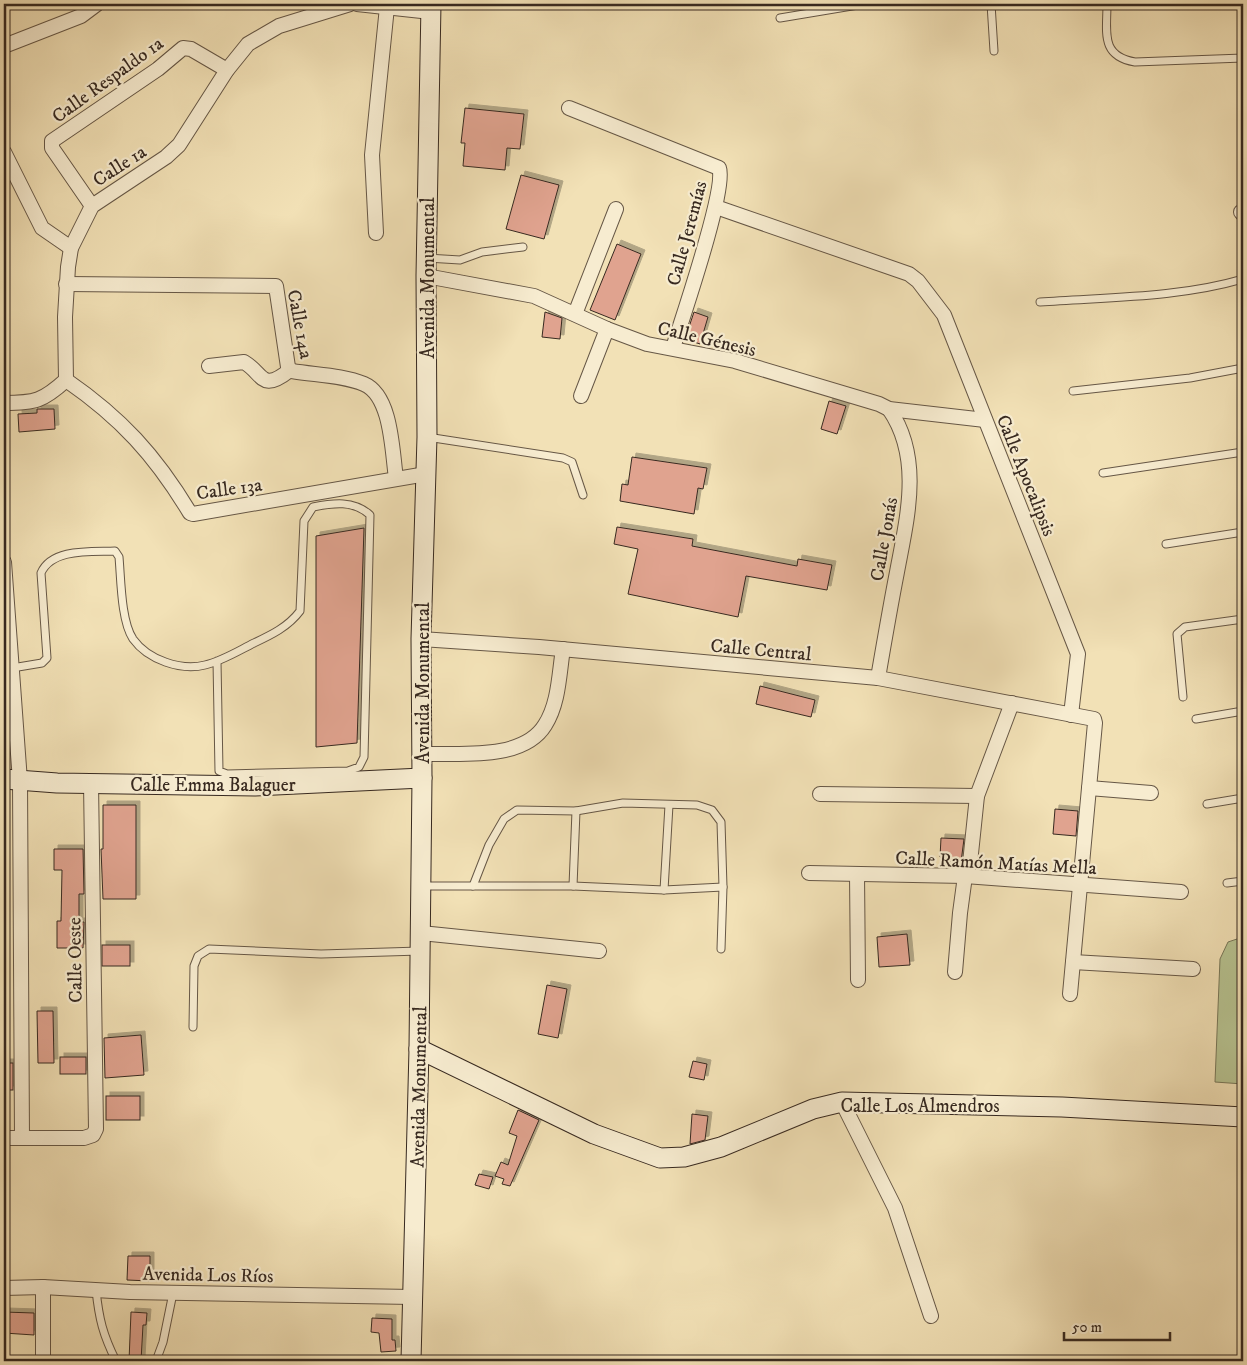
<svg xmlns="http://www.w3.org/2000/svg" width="1247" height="1365" viewBox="0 0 1247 1365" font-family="'IM FELL DW Pica',serif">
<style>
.green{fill:#b7c391;stroke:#777658}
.building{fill:#e0a38f;stroke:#372920;filter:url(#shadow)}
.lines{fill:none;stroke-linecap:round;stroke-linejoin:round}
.lane-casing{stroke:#665746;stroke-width:9}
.street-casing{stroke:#665746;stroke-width:16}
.secondary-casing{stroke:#372920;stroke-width:21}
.lane{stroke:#f7ecd0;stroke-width:7}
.street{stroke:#f7ecd0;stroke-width:14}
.secondary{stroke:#f7ecd0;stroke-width:19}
.labels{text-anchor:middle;stroke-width:4.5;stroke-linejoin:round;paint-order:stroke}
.street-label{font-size:19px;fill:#372920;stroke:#f7ecd0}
</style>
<defs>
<filter id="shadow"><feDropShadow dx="4" dy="-4" stdDeviation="0" flood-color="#0004"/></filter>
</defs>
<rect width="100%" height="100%" fill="#f2e1b6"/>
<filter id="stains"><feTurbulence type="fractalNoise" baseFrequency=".004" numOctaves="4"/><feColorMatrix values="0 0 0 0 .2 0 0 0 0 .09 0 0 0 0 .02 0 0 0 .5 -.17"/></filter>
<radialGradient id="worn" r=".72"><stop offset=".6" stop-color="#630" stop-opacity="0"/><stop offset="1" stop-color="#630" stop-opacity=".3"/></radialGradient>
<!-- green -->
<polygon class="green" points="1240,938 1243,938 1243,1084 1215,1082 1220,959 1228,942"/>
<!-- building -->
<g class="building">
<polygon points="465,108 524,114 520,149 507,148 505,170 463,166 465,143 461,143"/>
<polygon points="521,175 559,185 544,239 506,229"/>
<polygon points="617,244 641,254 615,320 590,310"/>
<polygon points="545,312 562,318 560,339 542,337"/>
<polygon points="694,312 708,317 700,344 685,339"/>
<polygon points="829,401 846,406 837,434 821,429"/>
<polygon points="37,409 54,409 55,429 19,432 18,414 37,413"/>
<polygon points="632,457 707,468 703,489 698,488 694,514 620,501 622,484 628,485"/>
<polygon points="617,527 693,539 692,546 797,566 798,559 832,565 827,590 746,576 738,617 628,594 638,549 614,544"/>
<polygon points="364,528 357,743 316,747 316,536"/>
<polygon points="760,686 815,700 811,717 756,704"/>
<polygon points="103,805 136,805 136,899 103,899 101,849 103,849"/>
<polygon points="1055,809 1078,811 1076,836 1053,834"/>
<polygon points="941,838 964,839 961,862 949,861 950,858 940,857"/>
<polygon points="54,849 83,849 84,894 79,894 79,922 84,922 83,948 57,948 57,921 61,921 62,870 54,870"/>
<polygon points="907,934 910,965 879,967 877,937"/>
<rect x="102" y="945" width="28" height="21"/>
<polygon points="547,985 567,989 558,1038 538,1034"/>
<polygon points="37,1011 53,1011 54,1063 38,1063"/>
<polygon points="141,1035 144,1075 105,1078 104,1038"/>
<rect x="60" y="1057" width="26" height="17"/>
<polygon points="693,1061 707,1064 704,1080 689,1077"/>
<rect x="4" y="1063" width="9" height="27"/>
<rect x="106" y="1096" width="34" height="24"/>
<polygon points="518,1110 539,1120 510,1186 502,1184 504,1179 495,1176 501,1162 508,1165 517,1136 509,1133"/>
<polygon points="692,1114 708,1116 705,1140 690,1144"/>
<polygon points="479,1174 493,1177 489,1189 475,1185"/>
<polygon points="128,1256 150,1256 150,1281 127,1280"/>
<polygon points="4,1312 34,1313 34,1335 4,1333"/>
<polygon points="131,1312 147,1313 146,1325 143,1325 141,1361 129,1361"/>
<polygon points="372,1318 392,1319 392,1340 395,1340 396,1351 381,1352 379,1333 371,1332"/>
</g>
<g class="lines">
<defs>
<g id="lane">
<polyline points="991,4 994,51"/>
<path d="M1107,4C1107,32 1100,56 1135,62L1243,58"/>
<polyline points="780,18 864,4"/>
<polyline points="427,258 460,260 482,252 523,247"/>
<path d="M1040,302C1107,297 1178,298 1243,279"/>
<polyline points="1073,391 1190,378 1243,368"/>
<polyline points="427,437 563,458 572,462 583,495"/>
<polyline points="1103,473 1243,452"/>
<polyline points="1166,544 1243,532"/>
<path d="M12,668L42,663L47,658L41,573C52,548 91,552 115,551L119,557C121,579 121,621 133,639C148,660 181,671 205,665C222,661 238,651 254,643C271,635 288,627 300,611L304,521L313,507C333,503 354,500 370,515L364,757L359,767L348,771L227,774L219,771L217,661"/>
<polyline points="1183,697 1177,634 1185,627 1243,619"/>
<polyline points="1196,719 1243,711"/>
<polyline points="1207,804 1243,798"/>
<polyline points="1227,883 1243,881"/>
<polyline points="421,886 573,886 664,890 723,887 721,949"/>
<polyline points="473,886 489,845 504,819 517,810 576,811 623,803 697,805 712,810 721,822 723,887"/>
<polyline points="573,886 576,811"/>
<polyline points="664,890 669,805"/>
<polyline points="193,1027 194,966 198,956 209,949 321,954 420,951"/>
<path d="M96,1290C99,1319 103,1335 116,1361"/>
<polyline points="156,1361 163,1342 173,1293"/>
</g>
<g id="street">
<polyline points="357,4 431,12"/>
<polyline points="4,46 81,16 97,4"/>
<path d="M569,108L719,168C727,188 682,319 673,348"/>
<polyline points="4,152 42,228 71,248"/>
<polyline points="92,206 52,148 52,141 158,69 183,48 191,49 227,70"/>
<polyline points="716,207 909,274 918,281 944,315 1078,654 1071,715"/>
<polyline points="1241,212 1243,214"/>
<polyline points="376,233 372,155 387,7"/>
<polyline points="426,276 534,296 607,329 647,344 735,361 879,404 889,409 985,420"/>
<path d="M66,284L276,286L288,367L292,371C315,375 342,375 364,384C392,396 392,452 396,478"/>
<polyline points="575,314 616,209"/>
<path d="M209,366L244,362C264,374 261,393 290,370"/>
<path d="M66,380C121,418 155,455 190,513L193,514L426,474"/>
<polyline points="581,396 607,329"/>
<path d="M4,403C35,403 43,401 66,380L65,317L68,267L71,248L92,206L166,157L179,145L227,70L248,44L279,26L350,4"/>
<polyline points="4,562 20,781 22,1138"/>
<polyline points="421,639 539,647 878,678 1094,719 1095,723 1070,994"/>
<path d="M878,678C884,643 890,608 897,572C907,518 923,458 889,409"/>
<path d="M422,754C459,753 523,761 545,725C559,703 559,674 563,649"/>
<polyline points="1089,788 1151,793"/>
<polyline points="820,794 977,796"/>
<polyline points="809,873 965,876 1181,892"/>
<polyline points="857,874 858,980"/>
<polyline points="421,933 599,951"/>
<polyline points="1073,962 1193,969"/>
<polyline points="955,972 960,913 965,876 970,863 977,796 1012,703"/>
<polyline points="842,1102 895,1208 931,1316"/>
<polyline points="4,1138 84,1138 93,1135 96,1129 91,783"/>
<polyline points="43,1287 43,1361"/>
<polyline points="4,1288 43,1287 130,1292 412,1297"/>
</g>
<g id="secondary">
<polyline points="4,779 57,783 255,786 422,778"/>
<polyline points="419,1049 594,1134 660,1158 684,1157 721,1147 813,1109 842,1102 1062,1107 1243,1117"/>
<polyline points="411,1361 419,1049 422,778 421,639 427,437 426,276 431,4"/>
</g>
</defs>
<!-- lane casing -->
<use href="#lane" class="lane-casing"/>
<!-- street casing -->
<use href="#street" class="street-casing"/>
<!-- secondary casing -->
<use href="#secondary" class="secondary-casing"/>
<!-- lane -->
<use href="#lane" class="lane"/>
<!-- street -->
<use href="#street" class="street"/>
<!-- secondary -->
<use href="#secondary" class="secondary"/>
</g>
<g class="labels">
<!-- street labels -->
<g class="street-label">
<text transform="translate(107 79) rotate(-36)" y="7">Calle Respaldo 1a</text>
<text transform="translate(119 165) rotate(-33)" y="7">Calle 1a</text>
<text transform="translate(686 233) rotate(-75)" y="7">Calle Jeremías</text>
<text transform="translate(427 278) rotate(-90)" y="7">Avenida Monumental</text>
<text transform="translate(301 324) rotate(79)" y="7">Calle 14a</text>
<text transform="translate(707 338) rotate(13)" y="7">Calle Génesis</text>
<text transform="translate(1027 475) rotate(68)" y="7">Calle Apocalipsis</text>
<text transform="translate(229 488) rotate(-8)" y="7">Calle 13a</text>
<text transform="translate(883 539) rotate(-80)" y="7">Calle Jonás</text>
<text transform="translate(761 649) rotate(5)" y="7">Calle Central</text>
<text transform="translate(422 683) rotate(-90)" y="7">Avenida Monumental</text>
<text x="213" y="791">Calle Emma Balaguer</text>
<text transform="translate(996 862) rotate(3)" y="7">Calle Ramón Matías Mella</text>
<text transform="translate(74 960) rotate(-91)" y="7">Calle Oeste</text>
<text transform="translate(418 1087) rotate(-89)" y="7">Avenida Monumental</text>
<text x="920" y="1112">Calle Los Almendros</text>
<text transform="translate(208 1274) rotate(1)" y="7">Avenida Los Ríos</text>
</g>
</g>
<!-- margin -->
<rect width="1247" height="1365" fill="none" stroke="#f2e1b6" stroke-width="20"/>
<rect x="5" y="5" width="1237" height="1355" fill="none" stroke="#372920" stroke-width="2.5"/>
<rect x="10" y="10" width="1227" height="1345" fill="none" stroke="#372920"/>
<!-- scale -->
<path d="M1064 1332v8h106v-8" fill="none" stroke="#372920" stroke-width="2.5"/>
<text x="1072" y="1332" font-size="15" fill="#372920" stroke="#f7ecd0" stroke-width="4" paint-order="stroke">50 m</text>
<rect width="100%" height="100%" filter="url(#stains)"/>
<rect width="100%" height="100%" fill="url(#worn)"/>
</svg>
